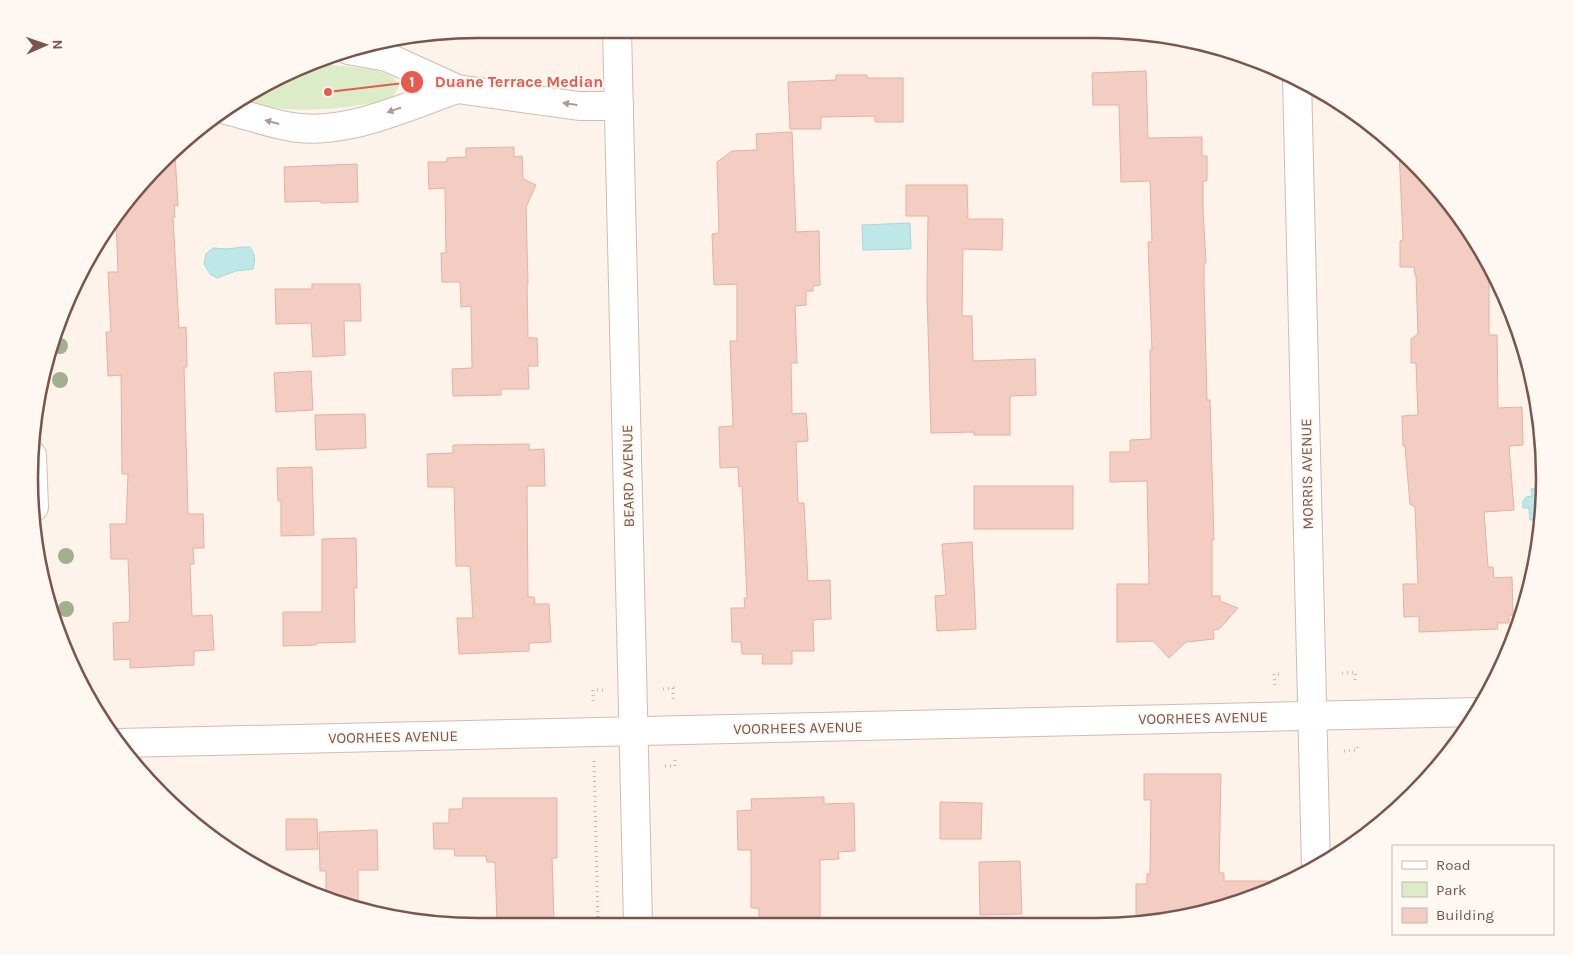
<svg xmlns="http://www.w3.org/2000/svg" width="1574" height="955" viewBox="0 0 1574 955" font-family="Karla,sans-serif">
<style>
.green{fill:#dcecc8}
.water{fill:#bee8e7;stroke:#a4d9da}
.building{fill:#f3cdc1;stroke:#e6b1a1}
.lines{fill:none;stroke-linecap:round;stroke-linejoin:round}
.street-casing{stroke:#d3bbb2;stroke-width:30}
.secondary-casing{stroke:#d8bcb2;stroke-width:30}
.path{stroke:#d9b0a4;stroke-width:3;stroke-dasharray:1 4;stroke-linecap:butt}
.street{stroke:#fff;stroke-width:28}
.secondary{stroke:#fff;stroke-width:28}
.tree{fill:#a3b08d}
.oneway{fill:#af9994}
.labels{text-anchor:middle;stroke-width:4;stroke-linejoin:round;paint-order:stroke}
.street-label{font-size:15px;fill:#79554c;stroke:#fff7f1}
.rim{fill:none;stroke:#79554c;stroke-width:2.5}
.leader{fill:none;stroke:#e75a4f;stroke-width:2}
.callout-dot{fill:#e75a4f;stroke:#fff7f1;stroke-width:2}
.mark-label{font-size:15px;text-anchor:middle;font-weight:bold;fill:#fff}
.callout-label{font-size:16px;text-anchor:middle;font-weight:bold;fill:#e75a4f;stroke:#fff7f1;stroke-width:4;stroke-linejoin:round;paint-order:stroke}
</style>
<rect width="100%" height="100%" fill="#fdf3ea"/>
<!-- green -->
<path class="green" d="M330,65C345,67 386,67 395,80C397,82 397,85 398,87C397,90 395,95 393,97C386,103 375,103 367,104C336,109 274,116 247,99L309,66Z"/>
<!-- water -->
<g class="water">
<polygon points="910,223 911,249 863,250 862,225"/>
<path d="M242,247H250C256,255 255,260 253,269L236,271L217,278L210,274L204,264L206,254L213,248L228,249Z"/>
<polygon points="1544,488 1544,507 1542,520 1530,520 1529,508 1523,508 1523,501 1526,497 1532,496 1531,489"/>
</g>
<!-- building -->
<g class="building">
<polygon points="1146,71 1148,138 1202,137 1202,156 1207,156 1207,181 1203,181 1203,210 1206,263 1204,263 1204,283 1207,400 1210,400 1214,540 1212,540 1212,596 1220,596 1220,601 1238,608 1219,629 1213,630 1214,639 1186,642 1169,658 1153,641 1117,642 1117,584 1149,584 1147,481 1110,482 1110,452 1130,452 1130,440 1151,439 1150,350 1152,350 1148,242 1152,242 1150,181 1121,182 1119,105 1093,105 1092,73"/>
<polygon points="836,75 867,75 867,78 903,78 903,122 875,122 875,116 821,117 821,129 790,129 788,82 836,80"/>
<polygon points="792,132 796,232 819,231 820,285 813,286 813,291 806,291 806,305 795,306 797,363 791,363 792,414 806,413 808,441 796,442 798,503 804,503 808,581 830,580 831,619 813,620 814,651 792,651 792,664 762,664 763,654 742,654 741,642 732,642 731,608 745,608 744,598 747,598 742,486 739,487 738,467 720,468 719,427 733,426 730,341 737,341 737,284 714,285 712,234 719,233 717,162 732,151 757,150 756,134"/>
<polygon points="514,147 514,157 522,156 523,179 536,185 526,207 528,284 527,284 528,338 537,338 538,366 528,366 529,389 501,389 501,395 453,396 452,369 472,368 471,306 461,307 460,282 442,282 441,253 446,253 445,188 429,189 428,162 447,162 447,158 466,157 466,148"/>
<polygon points="1399,149 1434,181 1485,253 1489,261 1489,335 1497,335 1498,408 1522,407 1523,445 1509,446 1514,510 1484,512 1488,567 1493,567 1494,578 1512,577 1513,615 1509,615 1509,623 1497,623 1498,629 1419,632 1419,616 1404,617 1403,584 1418,584 1415,507 1410,504 1405,446 1403,446 1402,416 1418,415 1416,363 1411,363 1411,339 1418,334 1416,275 1415,275 1414,267 1400,267 1400,241 1403,240"/>
<polygon points="175,153 178,206 174,205 175,217 173,217 179,328 186,327 187,367 184,367 188,514 203,514 204,548 193,548 194,564 190,564 192,616 212,615 214,650 194,651 194,665 130,668 130,659 114,660 113,623 129,622 130,613 128,559 111,559 110,524 126,524 128,474 122,474 121,375 108,376 106,332 111,332 108,272 118,272 116,215"/>
<polygon points="357,164 358,202 321,203 321,201 285,202 284,167"/>
<polygon points="906,185 967,185 968,219 1003,219 1002,250 963,249 962,316 972,316 973,361 1035,359 1036,395 1010,396 1010,435 974,435 974,432 931,433 927,293 928,216 906,216"/>
<polygon points="312,284 360,284 361,321 344,321 345,355 313,357 311,323 276,324 275,289 312,289"/>
<polygon points="311,371 313,410 276,412 274,373"/>
<polygon points="365,414 366,448 316,450 315,415"/>
<polygon points="529,444 529,450 544,449 545,486 527,486 528,597 534,597 535,604 549,604 551,642 529,643 529,651 459,654 457,618 473,618 470,566 456,566 454,487 428,487 427,454 453,453 453,445"/>
<polygon points="312,467 314,535 281,536 281,501 278,501 277,468"/>
<rect x="974" y="486" width="99" height="43"/>
<polygon points="356,538 357,588 354,588 355,642 316,643 316,645 283,646 283,612 322,612 322,539"/>
<polygon points="972,542 976,629 937,631 935,596 946,595 942,544"/>
<polygon points="1144,774 1221,774 1219,873 1224,873 1224,881 1283,881 1283,882 1213,911 1136,924 1136,884 1147,884 1147,874 1150,874 1151,800 1144,800"/>
<polygon points="824,797 824,804 854,803 855,851 838,852 839,859 820,860 820,924 759,924 759,908 751,908 751,850 738,850 737,811 752,810 751,799"/>
<polygon points="463,798 557,798 557,858 552,858 554,923 497,923 495,862 487,862 486,856 455,856 454,849 434,849 433,823 449,823 449,809 462,809"/>
<polygon points="940,802 982,803 981,839 940,839"/>
<polygon points="286,819 317,819 318,849 286,850"/>
<polygon points="377,830 378,870 358,870 358,906 326,897 326,871 320,871 319,832"/>
<polygon points="1020,861 1022,914 980,915 979,862"/>
</g>
<g class="lines">
<defs>
<g id="street">
<polyline points="617,30 638,923"/>
<polyline points="348,50 387,57 457,89 579,106 619,106"/>
<polyline points="1297,79 1316,868"/>
<path d="M226,110C246,115 266,122 286,126C342,138 405,107 457,89"/>
<polyline points="119,743 1477,712"/>
</g>
<polyline id="secondary" points="32,455 34,507"/>
</defs>
<!-- street casing -->
<use href="#street" class="street-casing"/>
<!-- secondary casing -->
<use href="#secondary" class="secondary-casing"/>
<!-- path -->
<g class="path">
<polyline points="1342,673 1355,672 1355,683"/>
<polyline points="1275,685 1274,674 1280,674"/>
<polyline points="663,689 673,688 673,700"/>
<polyline points="593,701 593,690 603,690"/>
<polyline points="1344,751 1357,750 1357,745"/>
<polyline points="594,761 598,923"/>
<polyline points="665,766 675,766 675,760"/>
</g>
<!-- street -->
<use href="#street" class="street"/>
<!-- secondary -->
<use href="#secondary" class="secondary"/>
</g>
<!-- trees -->
<g class="tree">
<circle cx="60" cy="346" r="8"/>
<circle cx="60" cy="380" r="8"/>
<circle cx="66" cy="556" r="8"/>
<circle cx="66" cy="609" r="8"/>
</g>
<!-- one-way arrows -->
<defs><path id="oneway-solid" d="M-6-.8H1V-3.2L6.5 0L1 3.2V.8H-6Z" transform="scale(1.25)"/></defs>
<g class="oneway">
<use href="#oneway-solid" transform="translate(570 104) rotate(-172)"/>
<use href="#oneway-solid" transform="translate(394 110) rotate(161)"/>
<use href="#oneway-solid" transform="translate(272 122) rotate(-165)"/>
</g>
<g class="labels">
<!-- street labels -->
<g class="street-label">
<text transform="translate(1307 474) rotate(-91)" y="5">MORRIS AVENUE</text>
<text transform="translate(628 476) rotate(-91)" y="5">BEARD AVENUE</text>
<text transform="translate(1203 718) rotate(-1)" y="5">VOORHEES AVENUE</text>
<text transform="translate(798 728) rotate(-1)" y="5">VOORHEES AVENUE</text>
<text transform="translate(393 737) rotate(-1)" y="5">VOORHEES AVENUE</text>
</g>
</g>
<!-- crop -->
<path d="M0 0H1574V955H0ZM478 38H1096A440 440 0 0 1 1536 478V478A440 440 0 0 1 1096 918H478A440 440 0 0 1 38 478V478A440 440 0 0 1 478 38Z" fill="#fff7f1" fill-rule="evenodd"/>
<path class="rim" d="M478 38H1096A440 440 0 0 1 1536 478V478A440 440 0 0 1 1096 918H478A440 440 0 0 1 38 478V478A440 440 0 0 1 478 38Z"/>
<!-- callouts -->
<path class="leader" d="M328 92L412 82"/>
<g class="callout-dot">
<circle cx="328" cy="92" r="5"/>
<circle cx="412" cy="82" r="12"/>
</g>
<g class="mark-label">
<text x="412" y="87">1</text>
</g>
<g class="callout-label">
<text x="519" y="87">Duane Terrace Median</text>
</g>
<!-- legend -->
<rect x="1392" y="845" width="162" height="90" fill="#fff7f1" stroke="#c9b6af"/>
<rect x="1402" y="861" width="25" height="8" fill="#ffffff" stroke="#c9b6af"/>
<text x="1436" y="870" font-size="15" fill="#79554c">Road</text>
<rect x="1402" y="882" width="25" height="15" fill="#dcecc8" stroke="#c9b6af"/>
<text x="1436" y="895" font-size="15" fill="#79554c">Park</text>
<rect x="1402" y="908" width="25" height="15" fill="#f3cdc1" stroke="#c9b6af"/>
<text x="1436" y="920" font-size="15" fill="#79554c">Building</text>
<!-- north arrow -->
<g transform="translate(45 45) rotate(88)" stroke="#fff7f1" stroke-width="4" paint-order="stroke">
<path d="M0-4L9 19L0 12L-9 19Z" fill="#79554c"/>
<text y="-8" font-size="14" font-weight="bold" text-anchor="middle" fill="#79554c">N</text>
</g>
</svg>
